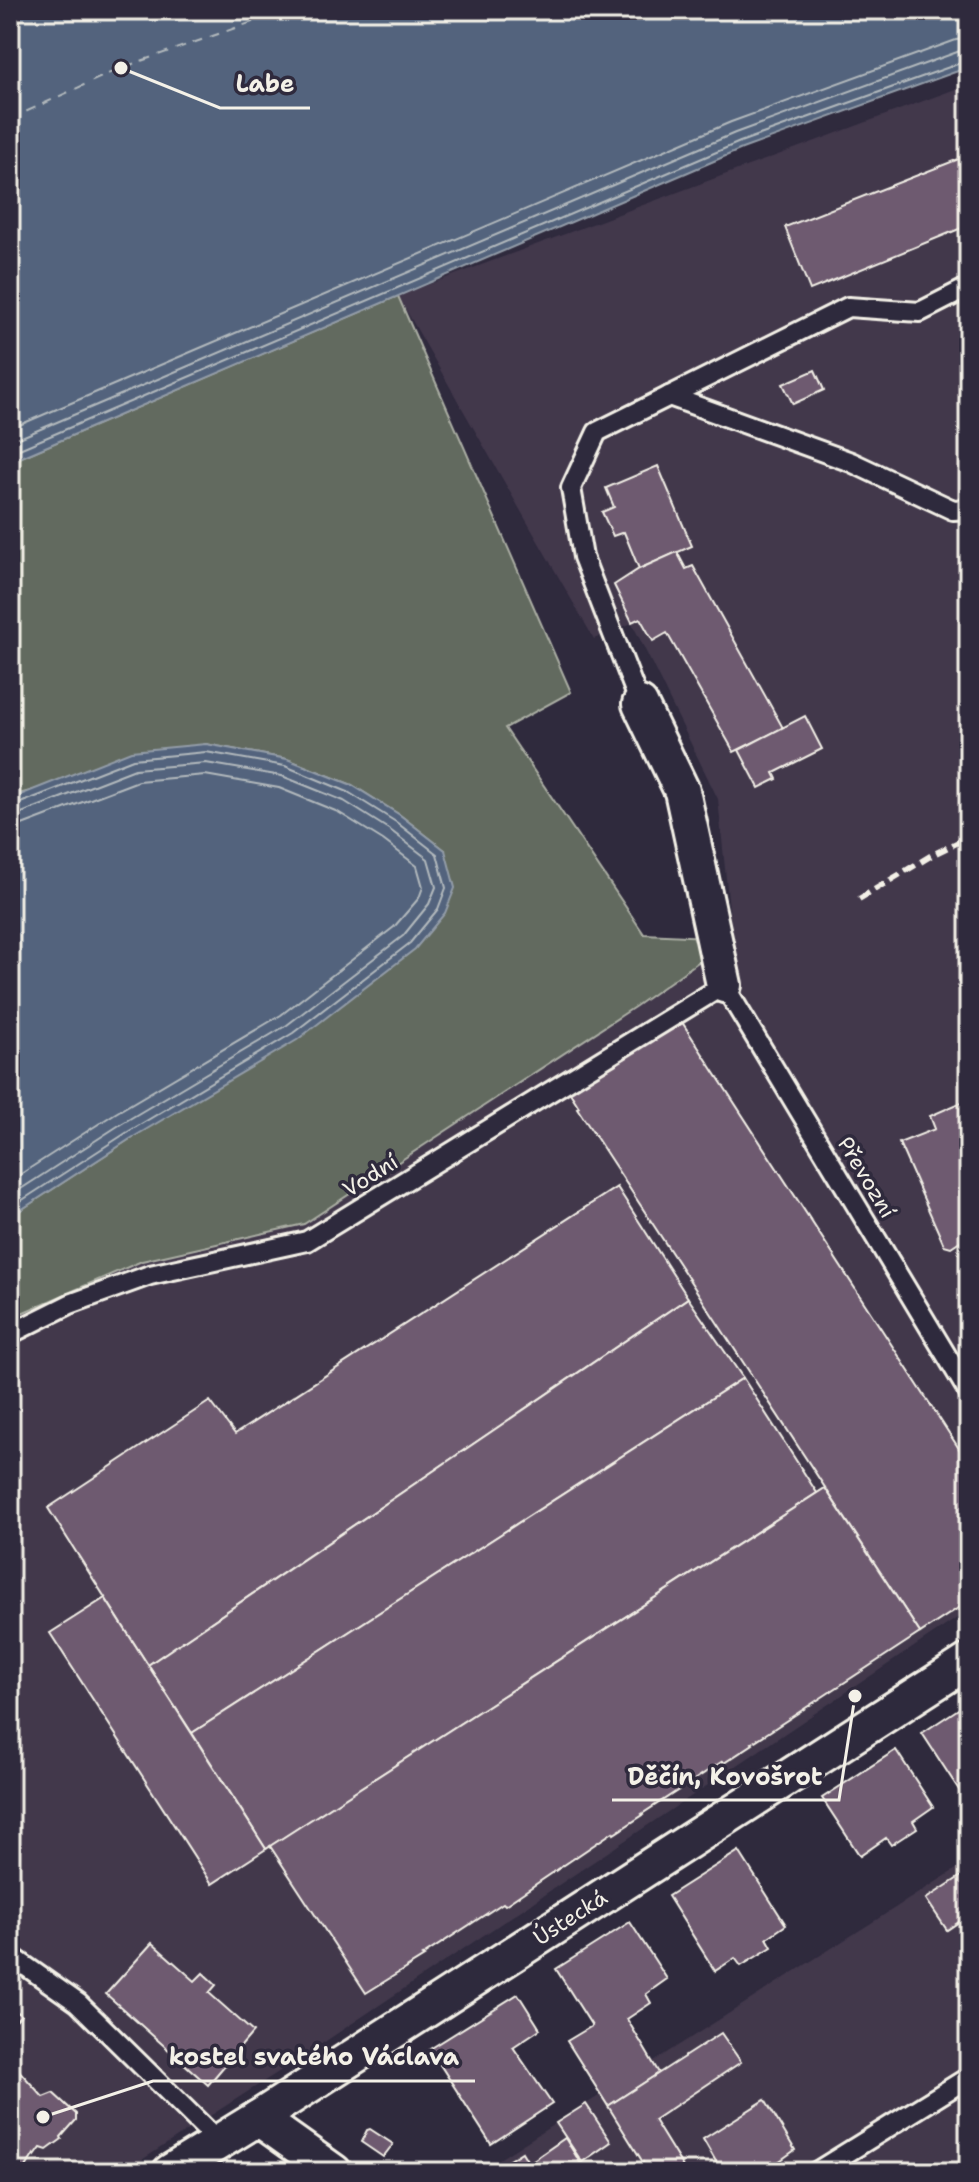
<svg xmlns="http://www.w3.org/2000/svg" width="979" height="2182" viewBox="0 0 979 2182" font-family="'Shantell Sans',sans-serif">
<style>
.built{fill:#42384c}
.green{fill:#626b5f;stroke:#abaea4;stroke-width:2}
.water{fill:#52647d;stroke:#939ca8;stroke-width:2}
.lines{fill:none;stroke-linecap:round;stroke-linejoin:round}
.shore{stroke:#b3b9bd;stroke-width:2}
.ferry{stroke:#b3b9bd;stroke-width:2;stroke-dasharray:10 8;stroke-linecap:butt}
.building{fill:#6e5a70;stroke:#f4f1e8;stroke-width:2}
.lane-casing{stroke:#f4f1e8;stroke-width:24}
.street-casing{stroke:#f4f1e8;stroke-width:40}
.lane{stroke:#2f2a3d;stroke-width:18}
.street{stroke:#2f2a3d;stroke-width:34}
.rail{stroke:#f4f1e8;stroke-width:6;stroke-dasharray:12 6;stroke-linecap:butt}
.labels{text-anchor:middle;stroke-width:7;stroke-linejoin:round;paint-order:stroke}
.street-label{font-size:22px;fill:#f4f1e8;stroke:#2f2a3d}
.leader{fill:none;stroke:#f4f1e8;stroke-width:3}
.callout-dot{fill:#f4f1e8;stroke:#2f2a3d;stroke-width:3}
.callout-label{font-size:24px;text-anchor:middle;font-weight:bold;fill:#f4f1e8;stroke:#2f2a3d;stroke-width:7;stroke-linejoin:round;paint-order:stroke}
</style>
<rect width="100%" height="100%" fill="#2f2a3d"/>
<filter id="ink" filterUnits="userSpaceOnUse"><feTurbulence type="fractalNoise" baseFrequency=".0125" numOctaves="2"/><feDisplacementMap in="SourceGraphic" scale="16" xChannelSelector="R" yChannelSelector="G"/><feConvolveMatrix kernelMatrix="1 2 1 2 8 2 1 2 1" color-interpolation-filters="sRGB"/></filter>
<g filter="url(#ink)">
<!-- built -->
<g class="built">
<polygon points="969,84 969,1610 311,2051 123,2172 10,2172 10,1318 142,1261 304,1224 732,938 718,799 632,623 594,639 398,296"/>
<polygon points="969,1861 969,2172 479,2172"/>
</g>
<!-- green -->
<polygon class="green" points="398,296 571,692 505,728 644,934 732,938 636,1006 304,1224 142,1261 10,1318 10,1217 130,1139 445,850 400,815 352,785 287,759 206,744 19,794 10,799 10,462"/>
<!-- water -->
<g class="water">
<polygon points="10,10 969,10 969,67 742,149 10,462"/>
<polygon points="206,744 287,759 352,785 400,815 445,850 455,888 445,913 415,949 297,1040 130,1139 10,1217 10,799 131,751"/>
</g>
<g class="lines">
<!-- shore -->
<g class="shore">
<polyline points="10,429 731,122 956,40 969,38"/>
<polyline points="10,442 735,133 960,51 969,50"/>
<polyline points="10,453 740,142 969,60"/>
<polyline points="10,805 15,805 133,759 206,752 285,766 348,792 396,822 437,854 446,888 438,909 410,943 293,1033 126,1133 10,1208"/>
<polyline points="10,815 19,814 135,769 206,763 282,776 344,801 390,830 428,859 436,887 429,904 403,936 287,1025 121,1124 10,1196"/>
<polyline points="10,827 22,825 138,781 205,775 279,788 338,812 383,840 417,866 423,887 419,898 394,927 281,1015 114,1114 10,1181"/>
</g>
<!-- ferry -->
<polyline class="ferry" points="10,119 121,68 287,10"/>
</g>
<!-- building -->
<g class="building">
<polygon points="969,155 969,225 810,290 785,227"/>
<polygon points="815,370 824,390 793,404 783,384"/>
<polygon points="658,466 692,546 639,569 624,532 613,536 602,512 614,507 606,488"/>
<polygon points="677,552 686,569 693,566 783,728 734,752 667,633 653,641 640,618 632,622 614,585 639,569"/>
<polygon points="805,716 822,749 774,773 777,779 759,788 739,750"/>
<polygon points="680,1019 969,1464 969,1601 920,1633 577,1108 579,1107 569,1091"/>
<polygon points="962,1102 969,1118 969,1235 951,1247 944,1245 899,1143 935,1129 930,1116"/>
<polygon points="617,1187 688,1298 148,1665 48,1508 210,1401 235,1434"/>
<polygon points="688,1298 743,1378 192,1733 148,1665"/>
<polygon points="743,1378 817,1493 266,1849 192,1733"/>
<polygon points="825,1488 920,1633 752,1743 753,1744 724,1763 723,1761 642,1814 643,1815 614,1834 613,1832 505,1905 503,1903 422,1956 424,1957 366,1993 270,1846"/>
<polygon points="105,1598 266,1849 212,1884 50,1633"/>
<polygon points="969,1702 969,1788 961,1793 922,1733"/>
<polygon points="896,1750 933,1807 913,1821 917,1828 891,1845 886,1838 860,1856 822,1798"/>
<polygon points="739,1851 786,1925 767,1938 772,1947 741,1966 735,1958 715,1971 668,1896"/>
<polygon points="969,1871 969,1918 968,1916 947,1930 926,1899"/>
<polygon points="630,1922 667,1979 646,1994 651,2003 627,2019 659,2073 608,2106 567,2041 592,2026 556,1969"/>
<polygon points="152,1943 195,1981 203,1973 216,1985 209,1993 253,2032 208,2085 106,1994"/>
<polygon points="518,1994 540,2029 513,2047 552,2104 491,2144 430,2049"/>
<polygon points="10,2005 21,2015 10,2026"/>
<polygon points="721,2033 741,2062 654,2120 686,2172 649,2172 608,2106"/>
<polygon points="13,2064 43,2097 53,2093 76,2114 76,2120 61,2137 62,2139 47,2150 41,2148 35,2156 34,2154 23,2172 10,2172 10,2065"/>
<polygon points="765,2100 795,2150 764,2172 722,2172 703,2139"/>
<polygon points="586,2104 611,2142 582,2162 556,2123"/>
<polygon points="370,2129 393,2144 383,2157 361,2142 367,2130"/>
<polygon points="565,2138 581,2164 569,2172 534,2172 529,2163"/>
<polygon points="522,2152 534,2172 490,2172"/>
</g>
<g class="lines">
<defs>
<g id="lane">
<polyline points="669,396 851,462 953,510 969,509"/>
<polyline points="640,704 583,557 571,488 597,432 848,307 920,312 969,287"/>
<polyline points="10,1334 70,1304 150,1275 307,1241 724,985 969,1393"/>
<polyline points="10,1955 78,2003 218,2141"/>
<polyline points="816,2172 969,2077"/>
</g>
<g id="street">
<polyline points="640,704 682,791 724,985"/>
<polyline points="258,2118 334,2172"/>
<polyline points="170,2172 258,2118 969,1661"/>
</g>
</defs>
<!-- lane casing -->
<use href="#lane" class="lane-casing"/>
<!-- street casing -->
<use href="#street" class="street-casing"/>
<!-- lane -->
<use href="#lane" class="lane"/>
<!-- street -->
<use href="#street" class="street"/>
<!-- rail -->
<polyline class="rail" points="859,899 932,855 969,837"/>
</g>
</g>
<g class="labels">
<!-- street labels -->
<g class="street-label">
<text transform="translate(370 1175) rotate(-32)" y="8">Vodní</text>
<text transform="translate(867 1177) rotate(59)" y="8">Převozní</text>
<text transform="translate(570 1917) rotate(-33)" y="8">Ústecká</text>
</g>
</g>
<!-- callouts -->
<path class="leader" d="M121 68L220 108H310M855 1696L839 1800H612M43 2117L153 2081H475"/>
<g class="callout-dot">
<circle cx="121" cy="68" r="8"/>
<circle cx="855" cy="1696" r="8"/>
<circle cx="43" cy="2117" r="8"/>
</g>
<g class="callout-label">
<text x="265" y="92">Labe</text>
<text x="725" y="1785">Děčín, Kovošrot</text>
<text x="314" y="2065">kostel svatého Václava</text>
</g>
<!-- margin -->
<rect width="979" height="2182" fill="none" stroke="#2f2a3d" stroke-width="40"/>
<rect x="20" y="20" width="939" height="2142" fill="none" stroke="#f4f1e8" stroke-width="3" filter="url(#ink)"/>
</svg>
